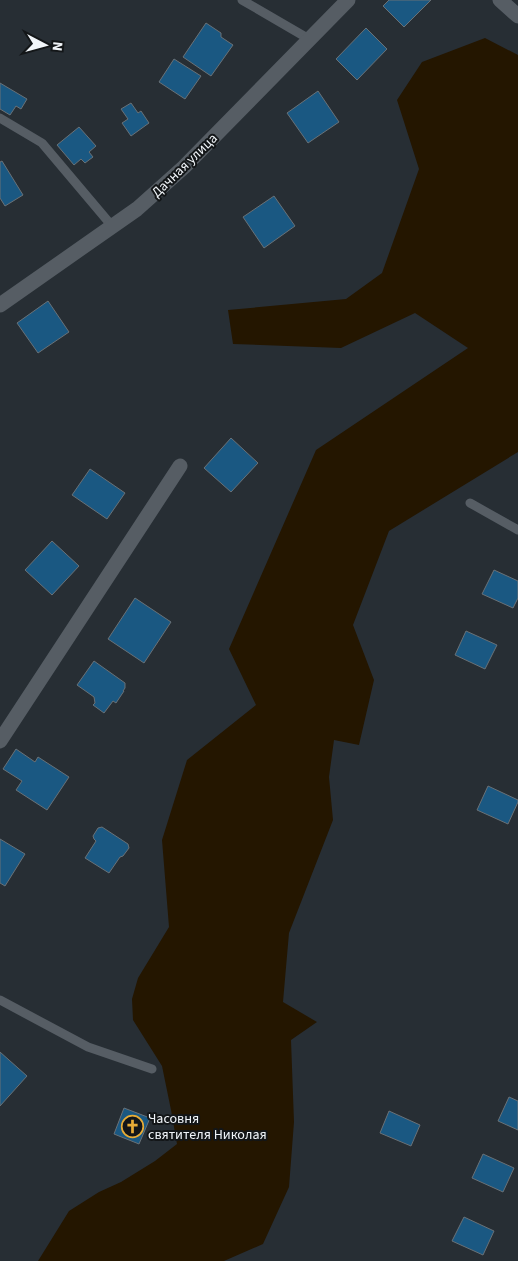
<svg xmlns="http://www.w3.org/2000/svg" width="518" height="1261" viewBox="0 0 518 1261" font-family="'Source Sans 3',sans-serif">
<style>
.water{fill:#241600}
.building{fill:#1a5882;stroke:#697177}
.lines{fill:none;stroke-linecap:round;stroke-linejoin:round}
.lane{stroke:#565d64;stroke-width:9}
.street{stroke:#565d64;stroke-width:15}
.secondary{stroke:#565d64;stroke-width:15}
.labels{text-anchor:middle;stroke-width:4;stroke-linejoin:round;paint-order:stroke}
.street-label{font-size:14px;fill:#f1f5f9;stroke:#131618}
.poi-label{font-size:14px;fill:#f1f5f9;stroke:#131618;text-anchor:start}
</style>
<rect width="100%" height="100%" fill="#272e34"/>
<!-- water -->
<polygon class="water" points="485,38 518,55 518,452 389,531 353,625 374,680 359,745 334,740 329,777 333,820 289,933 283,1002 317,1022 291,1040 294,1122 289,1187 263,1244 224,1261 38,1261 69,1211 99,1192 121,1182 155,1161 177,1144 171,1110 162,1066 133,1020 132,999 138,978 169,927 162,840 187,760 256,705 229,649 316,450 468,348 415,313 341,348 233,344 228,310 346,299 382,273 419,169 397,100 422,62"/>
<!-- building -->
<g class="building">
<polygon points="389,0 431,0 404,27 383,6"/>
<polygon points="206,23 221,33 221,37 233,45 211,76 183,57"/>
<polygon points="366,28 387,49 357,80 336,59"/>
<polygon points="174,59 201,76 185,99 159,82"/>
<polygon points="0,83 27,99 21,109 16,106 10,115 0,109"/>
<polygon points="318,91 339,122 308,143 287,113"/>
<polygon points="131,103 138,113 141,111 149,123 131,136 122,123 128,119 121,109"/>
<polygon points="79,127 96,146 89,152 93,157 85,163 81,159 74,165 57,145"/>
<polygon points="2,161 23,195 5,206 0,198 0,162"/>
<polygon points="274,196 295,226 264,248 243,217"/>
<polygon points="48,301 69,332 38,353 17,323"/>
<polygon points="231,438 258,463 231,492 204,468"/>
<polygon points="90,469 125,493 107,519 72,495"/>
<polygon points="52,541 79,566 52,595 25,570"/>
<polygon points="494,570 518,581 518,598 513,608 482,594"/>
<polygon points="135,598 171,622 144,663 108,639"/>
<polygon points="466,631 497,645 485,669 455,655"/>
<polygon points="94,661 125,683 125,688 123,691 124,691 116,703 113,701 104,713 93,705 95,703 94,697 77,685"/>
<polygon points="16,749 35,762 38,757 69,777 47,810 16,790 22,781 3,769"/>
<polygon points="488,786 518,800 518,802 508,824 477,810"/>
<polygon points="102,827 128,844 129,848 123,856 120,857 109,873 85,858 96,841 94,839 93,836 98,828"/>
<polygon points="0,839 25,854 5,886 0,883"/>
<polygon points="0,1052 27,1076 0,1106"/>
<polygon points="509,1097 518,1101 518,1130 498,1121"/>
<polygon points="124,1108 150,1118 139,1144 114,1134"/>
<polygon points="389,1111 420,1125 411,1146 380,1133"/>
<polygon points="483,1154 514,1168 503,1192 472,1178"/>
<polygon points="464,1217 494,1231 483,1255 452,1241"/>
</g>
<g class="lines">
<!-- lane -->
<g class="lane">
<polyline points="242,0 309,39"/>
<polyline points="0,118 42,143 112,226"/>
<polyline points="470,503 518,530"/>
<polyline points="0,1000 88,1047 152,1069"/>
</g>
<!-- street -->
<g class="street">
<polyline points="0,305 137,209 184,167 348,0"/>
<polyline points="0,741 180,466"/>
</g>
<!-- secondary -->
<polyline class="secondary" points="500,0 518,16"/>
</g>
<!-- icons -->
<defs>
<symbol id="church-ring" viewBox="-11 -11 22 22"><circle r="9.5" fill="#131618" stroke="#e7ac37" stroke-width="1.5"/><path d="M-1.2-6h2.4v3.5h3.3v2.4h-3.3V6h-2.4V-.1h-3.3v-2.4h3.3Z" fill="#e7ac37"/></symbol>
</defs>
<g fill-rule="evenodd">
<use href="#church-ring" x="120" y="1114" width="25" height="25"/>
</g>
<g class="labels">
<!-- street labels -->
<g class="street-label">
<text transform="translate(184 165) rotate(-44)" y="5">Дачная улица</text>
</g>
<!-- poi labels -->
<g class="poi-label">
<text x="148" y="1123">Часовня<tspan x="148" dy="16">святителя Николая</tspan></text>
</g>
</g>
<!-- north arrow -->
<g transform="translate(45 45) rotate(96)" stroke="#131618" stroke-width="4" paint-order="stroke">
<path d="M0-4L9 19L0 12L-9 19Z" fill="#f1f5f9"/>
<text y="-8" font-size="14" font-weight="bold" text-anchor="middle" fill="#f1f5f9">N</text>
</g>
</svg>
